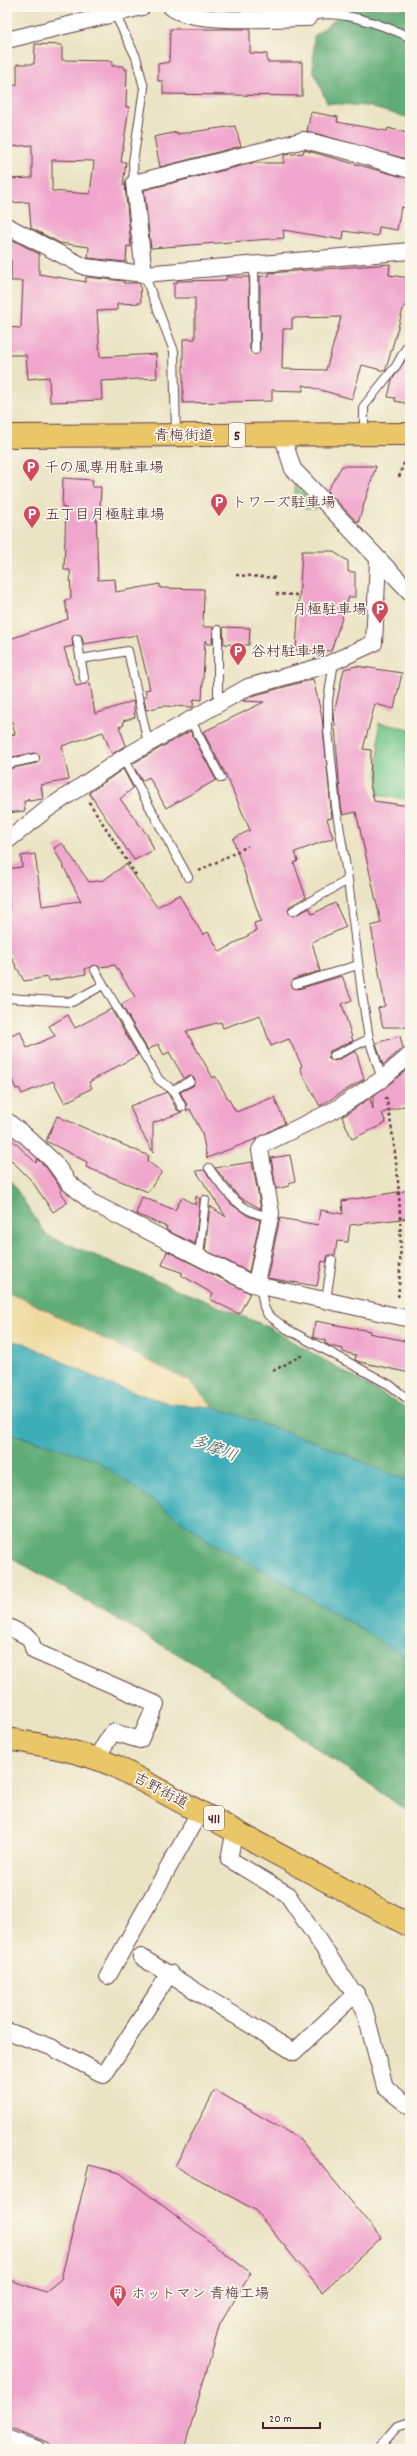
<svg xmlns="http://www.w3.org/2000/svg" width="417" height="2456" viewBox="0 0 417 2456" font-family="Dekko,'Klee One',sans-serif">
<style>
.green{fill:#74c78a;stroke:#5f735a}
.forest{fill:#5fac76;stroke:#546650}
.sand{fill:#eeda9e;stroke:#9c7c64}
.water{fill:#3daeb7;stroke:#446671}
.building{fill:#f0a5cc;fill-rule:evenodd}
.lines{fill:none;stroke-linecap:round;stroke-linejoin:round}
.service-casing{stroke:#623d42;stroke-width:10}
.minor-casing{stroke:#623d42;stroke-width:18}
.primary-casing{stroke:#623d42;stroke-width:24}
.trunk-casing{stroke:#623d42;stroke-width:24}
.path{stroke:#623d42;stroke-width:2.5;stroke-dasharray:3 3;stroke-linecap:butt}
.service{stroke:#fff;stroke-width:8}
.minor{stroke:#fff;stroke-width:16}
.primary{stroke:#e9c769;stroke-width:22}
.trunk{stroke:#e9c769;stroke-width:22}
.labels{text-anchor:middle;stroke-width:3.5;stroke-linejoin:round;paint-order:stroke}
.shield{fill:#fbf7ec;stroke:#7f6065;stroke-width:1}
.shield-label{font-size:14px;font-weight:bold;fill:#4a1f2b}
.street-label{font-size:15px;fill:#4a1f2b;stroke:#fbf7ec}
.poi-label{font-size:15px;fill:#4a1f2b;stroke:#fbf7ec;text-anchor:start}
.water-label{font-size:16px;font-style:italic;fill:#455863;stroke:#fbf7ec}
</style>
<rect width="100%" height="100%" fill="#fbf7ec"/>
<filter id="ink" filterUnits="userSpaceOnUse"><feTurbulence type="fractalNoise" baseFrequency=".025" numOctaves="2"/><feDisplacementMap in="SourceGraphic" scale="8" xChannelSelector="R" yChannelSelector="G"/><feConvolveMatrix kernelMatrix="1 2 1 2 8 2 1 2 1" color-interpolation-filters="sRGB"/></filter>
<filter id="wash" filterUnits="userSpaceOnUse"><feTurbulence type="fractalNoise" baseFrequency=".012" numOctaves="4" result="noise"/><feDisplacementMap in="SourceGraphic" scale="16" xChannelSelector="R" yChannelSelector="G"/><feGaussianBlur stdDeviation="0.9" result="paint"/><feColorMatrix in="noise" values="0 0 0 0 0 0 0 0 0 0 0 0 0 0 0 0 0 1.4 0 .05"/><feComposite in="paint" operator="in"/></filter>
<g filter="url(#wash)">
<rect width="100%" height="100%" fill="#ebe4c4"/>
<!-- green -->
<g class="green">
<polygon points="295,485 316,507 316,509 304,509 304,496 295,496"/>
<polygon points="379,723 410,729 410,800 378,795"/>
</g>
<!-- forest -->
<g class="forest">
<polygon points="351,7 410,9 410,118 366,106 327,103 313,70 314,36"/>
<polygon points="7,1175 46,1235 266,1326 410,1410 410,1482 326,1446 214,1407 189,1381 7,1291"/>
<polygon points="7,1432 94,1459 214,1544 282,1581 410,1659 410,1813 198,1666 7,1555"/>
</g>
<!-- sand -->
<polygon class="sand" points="7,1291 189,1381 214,1407 171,1404 108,1384 24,1343 7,1341"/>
<!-- water -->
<polygon class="water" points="7,1341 24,1343 108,1384 171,1404 214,1407 326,1446 410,1482 410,1659 282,1581 214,1544 94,1459 7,1432"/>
<g id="blocks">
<!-- building -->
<g class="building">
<polygon points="170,29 250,29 250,53 267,54 267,62 302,62 302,96 163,94 163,81 158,81 158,64 169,62"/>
<path d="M35,44L62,45V60L112,61V66H124V69H127L126,107H129L121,162H126L123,185H125L131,247L127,246L126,262L88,258L89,247L60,243L31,228L29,202L7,203V179L32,178V145L7,147V86L17,85V64H34ZM52,160L94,161L90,194L52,191Z"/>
<polygon points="311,112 338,117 337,122 387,131 388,128 407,133 406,137 410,138 410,160 307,131"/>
<polygon points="235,126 241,146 160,167 154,137 177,132 177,134"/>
<polygon points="304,150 410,179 410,209 401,207 397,230 379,227 378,236 344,231 343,240 283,230 284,238 151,248 144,190 253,163 284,163 284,155 303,153"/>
<polygon points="7,240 17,242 39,254 39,274 86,282 86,277 124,281 123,283 140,283 141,303 117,304 117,310 97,311 100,357 156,354 157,378 101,381 102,400 50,402 49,377 28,379 26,355 7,355 7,327 21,328 23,281 11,281 11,260 7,260"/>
<path d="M390,264L389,275L410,278V307L404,306L386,369L385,371L362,365L352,399L303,385V391L272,390V401L183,403V339H195V298H174V283H177V281L226,280V277H249L250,350L255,355L260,350V276H269V273ZM341,317L326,370L282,369L283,329H292V318Z"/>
<polygon points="410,353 410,404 395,401 395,398 388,397 392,380"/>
<polygon points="342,466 376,466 358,523 327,491"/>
<polygon points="63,478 93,480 92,487 101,487 100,508 96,508 98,580 115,579 116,592 160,584 160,588 204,589 203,627 213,627 212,644 207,644 205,640 202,700 194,699 193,707 163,706 146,710 144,697 147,696 145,690 150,689 137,635 84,644 81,635 74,635 72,638 73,646 64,648 76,686 90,683 95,714 133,701 135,717 123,721 124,725 119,727 126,745 112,754 103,732 62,746 69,780 41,785 43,799 29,801 28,799 28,801 24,801 25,811 7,813 7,769 37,763 40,757 34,753 7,758 7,736 15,734 7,702 7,640 68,619 65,600 71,599 70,570 64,570 66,508 62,507"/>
<polygon points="302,551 332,551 348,561 348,572 355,572 355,597 349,597 331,651 296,650"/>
<polygon points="223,627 250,628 249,645 224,644"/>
<polygon points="356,666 402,673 394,709 375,704 363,749 371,750 370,784 374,801 410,806 410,1027 383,1027 378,1008 385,1006 371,926 381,923 356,812 343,815 341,806 334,713 344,669"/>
<polygon points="313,679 322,717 332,818 327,819 333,838 295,852 298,861 294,863 306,897 290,906 288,911 293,916 310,908 312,914 335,903 346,927 312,942 320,971 294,979 291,985 298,989 342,976 352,1000 342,1004 353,1041 330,1051 328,1058 335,1061 356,1051 364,1079 320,1106 303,1075 300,1067 302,1066 289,1039 271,1046 260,1015 223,1028 221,1022 186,1031 213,1078 215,1076 236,1112 274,1097 285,1123 256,1139 207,1158 202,1133 190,1109 186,1111 187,1105 180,1092 193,1086 195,1079 191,1076 184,1078 169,1052 164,1055 158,1044 148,1050 121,1004 135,997 115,965 100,967 95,965 85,969 86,974 49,981 48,977 24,981 7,949 7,918 10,917 7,869 22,867 21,856 35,854 42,906 81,901 54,848 62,843 89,882 104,880 126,864 157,907 179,895 203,935 208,932 220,952 256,931 254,923 261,921 233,839 250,830 226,775 203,732 264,702 243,701 252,696"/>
<polygon points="190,731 216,780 166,808 149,777 142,781 132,764"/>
<polygon points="123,769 133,788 120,799 148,836 154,850 134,860 89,793"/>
<polygon points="111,1009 138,1055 89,1082 92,1088 65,1103 53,1081 22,1094 19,1088 16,1089 7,1067 7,1037 20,1031 27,1048 55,1036 49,1026 68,1015 75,1028"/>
<polygon points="400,1036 403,1048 383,1065 376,1043"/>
<polygon points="409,1068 410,1104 382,1113 386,1123 352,1139 342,1117 370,1098 373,1109 373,1096"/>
<polygon points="167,1092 177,1110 182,1112 153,1123 153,1152 138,1126 130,1106"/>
<polygon points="57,1116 149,1156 147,1161 162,1172 148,1192 86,1167 87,1162 46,1141"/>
<polygon points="7,1135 36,1163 37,1159 46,1167 62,1190 60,1191 68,1202 53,1212 31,1180 7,1156"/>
<polygon points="290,1155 295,1181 289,1183 289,1186 276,1189 271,1158"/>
<polygon points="252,1162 261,1209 238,1196 215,1168"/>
<polygon points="204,1170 231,1204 248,1216 260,1220 249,1272 205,1250 210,1206 226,1217 196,1171"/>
<polygon points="410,1190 410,1218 350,1225 348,1242 337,1241 335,1255 328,1255 326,1262 322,1261 317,1286 267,1278 280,1218 318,1225 320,1210 343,1214 342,1201"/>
<polygon points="196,1196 200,1199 195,1244 166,1230 167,1227 136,1214 142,1197 175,1210 182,1197 195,1205"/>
<polygon points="167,1251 250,1293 239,1314 210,1299 213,1294 181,1275 183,1273 162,1265"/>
<polygon points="315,1321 370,1331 369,1333 410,1342 410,1373 360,1362 355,1360 356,1355 343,1352 343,1349 330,1346 325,1343 325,1340 313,1337"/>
<polygon points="215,2090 300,2139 381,2238 322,2292 255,2210 175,2166"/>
<polygon points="89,2165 120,2173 251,2273 220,2324 184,2449 64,2449 7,2426 7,2279 45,2292 61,2279"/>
</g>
</g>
</g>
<g filter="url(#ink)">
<use href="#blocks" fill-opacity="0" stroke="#623d42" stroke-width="1"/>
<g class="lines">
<defs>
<g id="service">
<polyline points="115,14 136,57 144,88 133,162 134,183"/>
<path d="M308,18C334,6 385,26 410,37"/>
<polyline points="254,264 255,350"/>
<polyline points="144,274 174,351 176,434"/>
<polyline points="364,434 364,406 396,366 410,341"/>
<polyline points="77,639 84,678"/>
<polyline points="81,659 128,651 148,743"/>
<polyline points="334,662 328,700 328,730 336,807 348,880 362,994 369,1039 382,1079"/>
<polyline points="218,704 218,630"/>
<polyline points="190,719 221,778"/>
<polyline points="123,758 188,877"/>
<polyline points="7,764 35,758"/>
<polyline points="293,911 348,880"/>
<polyline points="95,970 159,1080 173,1090 182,1107"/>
<polyline points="296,984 358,965"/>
<polyline points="7,998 72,1002 103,985"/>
<polyline points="333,1056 369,1039"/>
<polyline points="173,1090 190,1081"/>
<path d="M209,1168C225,1191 241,1214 270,1216"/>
<polyline points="199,1256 205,1200"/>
<polyline points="260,1285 264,1307 268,1315 287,1329 390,1385 410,1401"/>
<polyline points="326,1300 332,1260"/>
<polyline points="378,2449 398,2426 410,2422"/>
</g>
<g id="minor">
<path d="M171,7C190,25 280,18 308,18"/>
<polyline points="7,40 142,7"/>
<polyline points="7,226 85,267 144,274 410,251"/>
<polyline points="144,274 134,183 304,140 352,152 410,170"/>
<polyline points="282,435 293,469 410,592"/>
<polyline points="7,841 46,810 123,758 232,696 248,687 326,665 374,643 378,560"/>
<polyline points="7,1121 26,1136 53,1161 69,1183 93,1203 252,1284 410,1319"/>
<polyline points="260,1285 257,1278 271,1213 260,1150 264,1144 338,1108 382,1079 410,1055"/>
<polyline points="7,1626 30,1638 34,1651 156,1704 140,1740 113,1732 96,1758"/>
<polyline points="235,1830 229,1859 287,1894 364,2008 385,2087 410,2107"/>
<polyline points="141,1957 294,2052 356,1993"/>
<polyline points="108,1976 200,1811"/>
<polyline points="7,2031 51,2047 104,2075 170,1973"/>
<polyline points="7,2438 37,2449"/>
</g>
<polyline id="primary" points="7,436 410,434"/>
<path id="trunk" d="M7,1739C44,1745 81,1751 115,1766L410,1926"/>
</defs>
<!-- service casing -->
<use href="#service" class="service-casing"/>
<!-- minor casing -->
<use href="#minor" class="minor-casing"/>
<!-- primary casing -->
<use href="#primary" class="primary-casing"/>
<!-- trunk casing -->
<use href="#trunk" class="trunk-casing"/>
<!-- path -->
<g class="path">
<polyline points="399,477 405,460"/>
<polyline points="236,575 278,578"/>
<polyline points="276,594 299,595"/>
<polyline points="89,802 136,875"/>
<polyline points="199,871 248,846"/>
<path d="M386,1097C399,1162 404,1233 398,1299"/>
<polyline points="273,1371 304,1354"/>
</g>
<!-- service -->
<use href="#service" class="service"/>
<!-- minor -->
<use href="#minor" class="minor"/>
<!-- primary -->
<use href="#primary" class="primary"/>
<!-- trunk -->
<use href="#trunk" class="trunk"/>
</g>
</g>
<!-- icons -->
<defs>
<symbol id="parking-pin" viewBox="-11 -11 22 30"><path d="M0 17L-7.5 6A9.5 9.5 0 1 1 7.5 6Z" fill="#d1495b" stroke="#fbf7ec"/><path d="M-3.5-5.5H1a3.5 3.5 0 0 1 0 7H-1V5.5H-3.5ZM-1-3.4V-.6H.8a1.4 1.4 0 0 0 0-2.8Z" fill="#fff"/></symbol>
<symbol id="building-pin" viewBox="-11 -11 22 30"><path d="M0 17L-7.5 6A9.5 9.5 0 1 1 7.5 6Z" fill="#d1495b" stroke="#fbf7ec"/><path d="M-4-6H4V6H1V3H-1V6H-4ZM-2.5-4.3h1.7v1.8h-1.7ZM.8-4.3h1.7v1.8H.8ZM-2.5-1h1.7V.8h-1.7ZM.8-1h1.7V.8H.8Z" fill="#fff"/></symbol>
</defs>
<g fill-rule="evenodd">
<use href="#parking-pin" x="21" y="457" width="20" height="27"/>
<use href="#parking-pin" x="209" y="492" width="20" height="27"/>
<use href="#parking-pin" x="22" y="504" width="20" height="27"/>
<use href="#parking-pin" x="370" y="599" width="20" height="27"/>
<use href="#parking-pin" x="228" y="641" width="20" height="27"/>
<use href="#building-pin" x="108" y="2283" width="20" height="27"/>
</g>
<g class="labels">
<!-- shield labels -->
<g class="shield">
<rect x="229" y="423" width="16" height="24" rx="3"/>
<rect x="204" y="1806" width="20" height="24" rx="3"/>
</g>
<g class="shield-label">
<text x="237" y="440">5</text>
<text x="214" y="1823">411</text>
</g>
<!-- street labels -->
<g class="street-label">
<text x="184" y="440">青梅街道</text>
<text transform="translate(161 1790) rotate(28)" y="5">吉野街道</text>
</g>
<!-- poi labels -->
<g class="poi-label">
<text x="44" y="472">千の風専用駐車場</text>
<text x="232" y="507">トワーズ駐車場</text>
<text x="45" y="519">五丁目月極駐車場</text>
<text x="367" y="614" text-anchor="end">月極駐車場</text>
<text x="251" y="656">谷村駐車場</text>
<text x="131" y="2298">ホットマン 青梅工場</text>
</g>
<!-- water labels -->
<g class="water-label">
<text transform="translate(215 1447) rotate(21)" y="6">多摩川</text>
</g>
</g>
<!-- margin -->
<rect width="417" height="2456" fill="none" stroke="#fbf7ec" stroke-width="24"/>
<!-- scale -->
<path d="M263 2422v6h57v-6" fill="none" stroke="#4a1f2b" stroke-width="2"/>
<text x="269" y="2422" font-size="12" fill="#4a1f2b" stroke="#fbf7ec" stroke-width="3" paint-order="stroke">20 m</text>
</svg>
